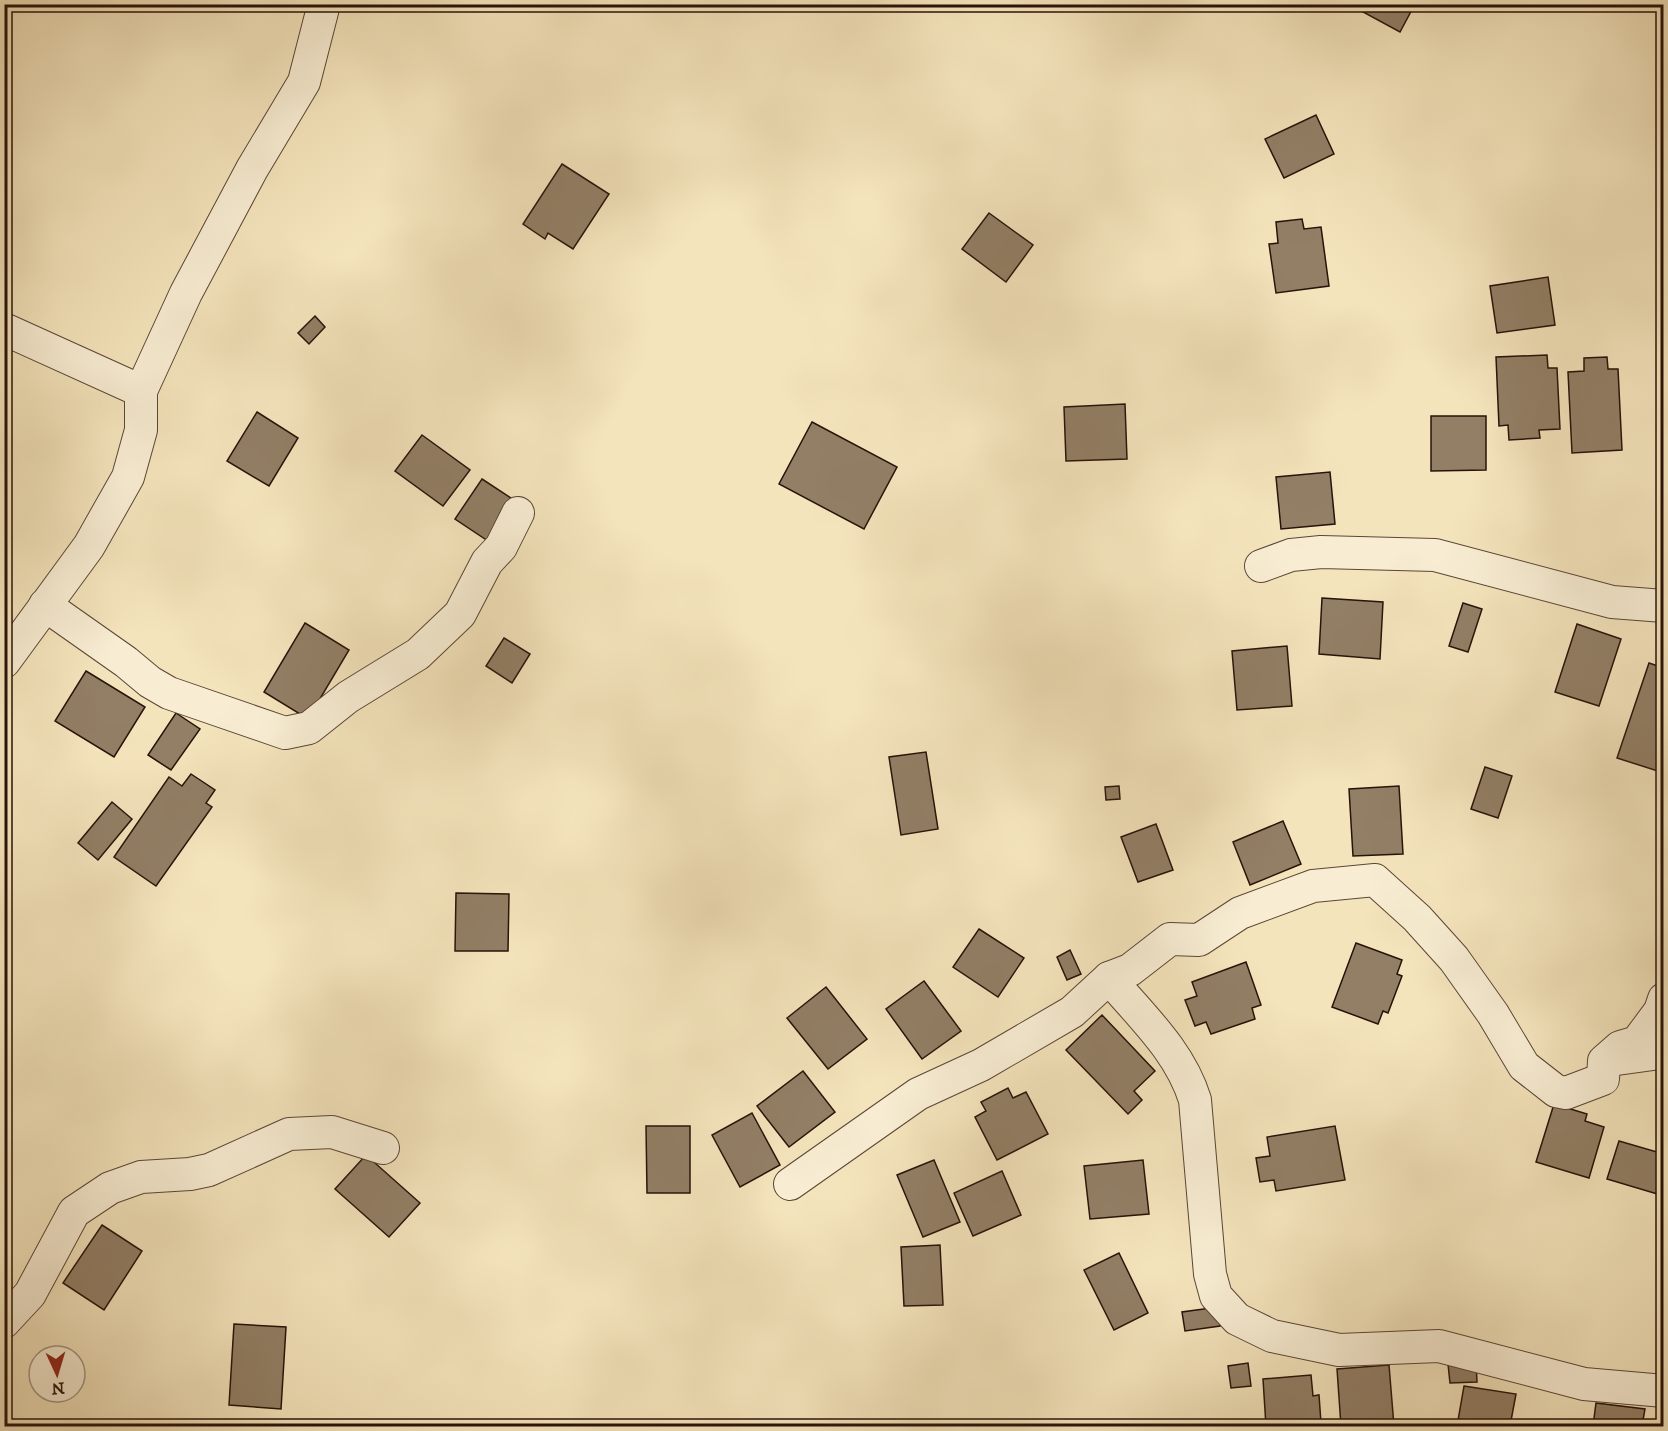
<svg xmlns="http://www.w3.org/2000/svg" width="1668" height="1431" viewBox="0 0 1668 1431" font-family="'IM FELL DW Pica',serif">
<style>
.building{fill:#927f66;stroke:#281209;stroke-width:1.5}
.lines{fill:none;stroke-linecap:round;stroke-linejoin:round}
.minor-casing{stroke:#5b4636;stroke-width:34}
.minor{stroke:#f8edd3;stroke-width:32}
</style>
<rect width="100%" height="100%" fill="#f4e4bc"/>
<filter id="stains"><feTurbulence type="fractalNoise" baseFrequency=".00333" numOctaves="4"/><feColorMatrix values="0 0 0 0 .2 0 0 0 0 .09 0 0 0 0 .02 0 0 0 .5 -.17"/></filter>
<radialGradient id="worn" r=".72"><stop offset=".6" stop-color="#630" stop-opacity="0"/><stop offset="1" stop-color="#630" stop-opacity=".3"/></radialGradient>
<!-- building -->
<g class="building">
<polygon points="1367,4 1415,4 1400,32 1363,12"/>
<polygon points="1316,115 1334,154 1284,178 1265,139"/>
<polygon points="562,164 609,194 573,249 548,233 545,239 523,224"/>
<polygon points="989,213 1033,245 1006,282 962,249"/>
<polygon points="1302,219 1304,229 1321,227 1329,286 1276,293 1269,244 1278,243 1276,222"/>
<polygon points="1548,277 1555,325 1497,333 1490,286"/>
<polygon points="315,316 325,327 309,344 298,333"/>
<polygon points="1547,355 1548,368 1557,368 1560,429 1539,430 1540,438 1509,440 1508,425 1499,426 1496,357"/>
<polygon points="1607,357 1608,369 1618,369 1622,450 1572,453 1568,372 1584,371 1584,358"/>
<polygon points="1125,404 1127,459 1066,461 1064,407"/>
<polygon points="257,412 298,438 269,486 227,461"/>
<polygon points="1431,416 1486,416 1486,470 1431,471"/>
<polygon points="812,422 897,467 864,529 779,484"/>
<polygon points="422,435 470,470 443,506 395,471"/>
<polygon points="1330,472 1335,524 1281,529 1276,477"/>
<polygon points="482,479 514,500 488,541 455,519"/>
<polygon points="1322,598 1383,602 1380,659 1319,654"/>
<polygon points="1463,603 1482,609 1468,652 1449,646"/>
<polygon points="305,623 349,650 308,719 264,692"/>
<polygon points="1577,624 1621,639 1599,706 1555,692"/>
<polygon points="504,638 530,654 512,683 486,666"/>
<polygon points="1287,646 1292,706 1237,710 1232,651"/>
<polygon points="1649,663 1664,668 1664,773 1617,758"/>
<polygon points="86,671 145,707 114,757 55,721"/>
<polygon points="176,713 200,729 171,770 148,755"/>
<polygon points="926,752 938,829 901,835 889,757"/>
<polygon points="1485,767 1512,776 1498,818 1471,809"/>
<polygon points="191,774 215,790 206,803 212,807 156,886 114,857 169,777 182,786"/>
<polygon points="1119,786 1120,799 1106,800 1105,787"/>
<polygon points="1399,786 1403,854 1353,856 1349,789"/>
<polygon points="112,802 132,819 98,860 78,843"/>
<polygon points="1283,821 1301,864 1250,885 1233,842"/>
<polygon points="1156,824 1173,870 1138,882 1121,837"/>
<polygon points="456,893 509,894 508,951 455,951"/>
<polygon points="979,929 1024,958 998,997 953,967"/>
<polygon points="1356,943 1402,960 1397,974 1402,976 1388,1013 1383,1011 1378,1024 1332,1007"/>
<polygon points="1070,950 1081,974 1067,980 1057,957"/>
<polygon points="1246,962 1261,1005 1252,1008 1255,1019 1211,1034 1206,1022 1195,1026 1185,1000 1197,996 1192,982"/>
<polygon points="924,981 961,1031 922,1059 886,1009"/>
<polygon points="826,987 867,1039 828,1069 787,1018"/>
<polygon points="1102,1015 1155,1071 1134,1091 1142,1100 1128,1114 1066,1050"/>
<polygon points="803,1071 835,1112 789,1147 757,1106"/>
<polygon points="1008,1088 1013,1098 1026,1092 1048,1134 997,1160 975,1117 986,1111 981,1102"/>
<polygon points="1554,1104 1587,1114 1585,1121 1604,1127 1589,1178 1536,1162"/>
<polygon points="752,1113 780,1165 740,1187 712,1135"/>
<polygon points="646,1126 690,1126 690,1193 647,1193"/>
<polygon points="1335,1126 1345,1180 1276,1191 1274,1180 1260,1182 1256,1158 1270,1156 1267,1137"/>
<polygon points="1619,1141 1664,1154 1664,1196 1607,1179"/>
<polygon points="366,1155 420,1203 389,1237 335,1189"/>
<polygon points="934,1160 960,1222 923,1237 897,1175"/>
<polygon points="1143,1160 1149,1214 1090,1219 1084,1166"/>
<polygon points="1002,1171 1021,1215 973,1236 954,1193"/>
<polygon points="102,1225 142,1251 104,1310 63,1283"/>
<polygon points="940,1245 943,1305 904,1306 901,1247"/>
<polygon points="1119,1253 1148,1313 1114,1330 1084,1270"/>
<polygon points="1218,1307 1220,1326 1185,1331 1182,1312"/>
<polygon points="234,1324 286,1327 281,1409 229,1405"/>
<polygon points="1476,1362 1477,1382 1450,1383 1448,1364"/>
<polygon points="1248,1363 1251,1386 1231,1388 1228,1366"/>
<polygon points="1389,1365 1394,1426 1341,1426 1337,1369"/>
<polygon points="1311,1375 1313,1396 1319,1395 1321,1423 1315,1423 1315,1426 1266,1426 1263,1379"/>
<polygon points="1464,1386 1516,1394 1510,1426 1457,1426"/>
<polygon points="1596,1403 1645,1409 1642,1426 1593,1426"/>
</g>
<g class="lines">
<defs>
<g id="minor">
<polyline points="4,329 141,391"/>
<polyline points="1261,566 1291,555 1321,552 1435,555 1612,602 1664,606"/>
<polyline points="45,605 126,662 150,682 169,693 285,733 309,728 348,697 418,654 460,614 487,562 501,547 518,513"/>
<polyline points="4,662 89,546 128,477 141,430 141,391 186,293 252,169 304,82 324,4"/>
<path d="M1109,978C1141,1016 1180,1051 1195,1100L1210,1274L1216,1296L1237,1319L1272,1336L1339,1350L1439,1346L1584,1384L1664,1391"/>
<polyline points="1617,1059 1653,1054 1664,1049"/>
<polyline points="790,1184 918,1094 981,1065 1072,1012 1109,978 1130,970 1170,939 1199,940 1240,913 1313,886 1375,880 1417,918 1454,959 1493,1014 1524,1066 1556,1091 1566,1093 1603,1079 1604,1061 1620,1047 1637,1042 1660,1011 1664,999"/>
<polyline points="4,1322 30,1294 74,1212 110,1188 141,1177 190,1174 209,1170 289,1134 332,1132 383,1148"/>
</g>
</defs>
<!-- minor casing -->
<use href="#minor" class="minor-casing"/>
<!-- minor -->
<use href="#minor" class="minor"/>
</g>
<!-- margin -->
<rect width="1668" height="1431" fill="none" stroke="#f4e4bc" stroke-width="24"/>
<rect x="6" y="6" width="1656" height="1419" fill="none" stroke="#281209" stroke-width="3"/>
<rect x="12" y="12" width="1644" height="1407" fill="none" stroke="#281209" stroke-width="1.5"/>
<!-- north arrow -->
<g transform="translate(57 1374) rotate(176)"><circle r="28" fill="#f8edd3" stroke="#a59582" stroke-width="1.5"/>
<path d="M0-4.5L10 22L0 15L-10 22Z" fill="#8f2418"/>
<text y="-9" font-size="16" font-weight="bold" text-anchor="middle" fill="#281209">N</text>
</g>
<rect width="100%" height="100%" filter="url(#stains)"/>
<rect width="100%" height="100%" fill="url(#worn)"/>
</svg>
